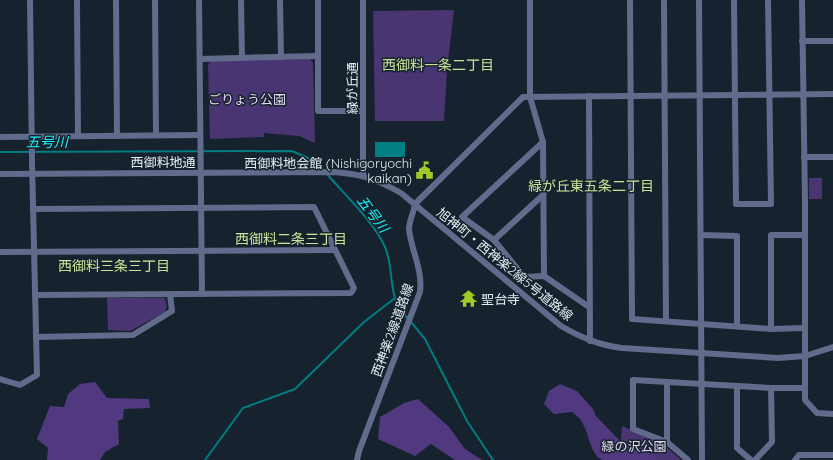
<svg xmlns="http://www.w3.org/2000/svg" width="833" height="460" viewBox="0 0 833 460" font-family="Quicksand,'Noto Sans JP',sans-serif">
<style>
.green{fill:#493571}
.forest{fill:#50397f}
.water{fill:#007e81}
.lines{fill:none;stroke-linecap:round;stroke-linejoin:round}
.stream{stroke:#007e81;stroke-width:2}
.minor{stroke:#626b8b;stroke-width:6}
.labels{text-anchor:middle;stroke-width:3;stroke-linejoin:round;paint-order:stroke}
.street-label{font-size:13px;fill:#e4ecf4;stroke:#16222d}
.park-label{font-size:13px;fill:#e1dcf1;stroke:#16222d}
.poi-label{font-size:13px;fill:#e4ecf4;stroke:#16222d;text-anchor:end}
.neighbourhood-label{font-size:14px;fill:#c9e298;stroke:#16222d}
.water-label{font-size:14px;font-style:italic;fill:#1af0f5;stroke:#16222d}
</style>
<rect width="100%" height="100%" fill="#16222d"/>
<!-- green -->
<g class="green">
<polygon points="454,10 447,70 444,121 375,121 373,11"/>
<polygon points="310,59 313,63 315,143 299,136 264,133 264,137 210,139 208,64 212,61"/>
<rect x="809" y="178" width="13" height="21"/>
<path d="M107,298H164C167,302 167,307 165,312L130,331L108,330Z"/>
<polygon points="622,426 663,444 681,460 619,460"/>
</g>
<!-- forest -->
<g class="forest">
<polygon points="95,382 107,398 149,399 150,408 124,409 123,419 118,421 119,444 105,452 100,460 47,460 48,448 37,439 50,406 64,407 68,394 80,384"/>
<path d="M560,384L577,391L593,409L596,416L620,441L661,460H602C590,454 589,434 583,424C581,419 576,415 572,412L554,414L544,404L549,391Z"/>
<polygon points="418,399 449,427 465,449 482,460 455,460 431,444 415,456 378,439 380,417 404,403"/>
</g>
<!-- water -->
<rect class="water" x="375" y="142" width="30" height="15"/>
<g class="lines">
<!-- stream -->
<g class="stream">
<polyline points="0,152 292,151 308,158 323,170"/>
<path d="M326,173C344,194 375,223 385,247C392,263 390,282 395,298C398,306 403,313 408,319"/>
<polyline points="411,322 425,339 467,421 493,460"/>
<polyline points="205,460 243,408 295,389 364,322 395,298"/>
</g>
<!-- minor -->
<g class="minor">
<polyline points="77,0 78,136"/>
<polyline points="116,0 117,136"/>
<polyline points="155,0 156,135"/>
<polyline points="199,0 202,294"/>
<polyline points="241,0 242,58"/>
<polyline points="280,0 281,57"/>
<polyline points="318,0 318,111 362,111"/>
<polyline points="530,0 530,97 543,142 544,276"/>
<polyline points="630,0 632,319 771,329 804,328"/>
<polyline points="664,0 666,321"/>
<polyline points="699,0 702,460"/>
<polyline points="734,0 736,204 771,204 768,0"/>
<polyline points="802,0 805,201 805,400 817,413 833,414"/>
<polyline points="802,41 833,41"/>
<polyline points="200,59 317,56"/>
<polyline points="589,96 590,341"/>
<polyline points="0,137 200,135"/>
<polyline points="543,142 462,217 494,240 524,277 544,276 589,307"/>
<polyline points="804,157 833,157"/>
<path d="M0,174L334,172C362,174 376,179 401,193L561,326C582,338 599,345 622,348L778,358L805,356L833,347"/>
<polyline points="363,175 363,0"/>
<polyline points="33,209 314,207 354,288 351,293 35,295"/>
<polyline points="701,235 737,236 737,326"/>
<polyline points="494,240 543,195"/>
<polyline points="0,252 335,250"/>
<polyline points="771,329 771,235 805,235"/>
<polyline points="36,337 133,335 172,311 170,294"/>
<polyline points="0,379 20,385 37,375 32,162 30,0"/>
<polyline points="667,382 667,442"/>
<polyline points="737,386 737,448 751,460"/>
<path d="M357,460L359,451L420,292C423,270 411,250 409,229C409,221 414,212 415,204L523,97L833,94"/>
<polyline points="688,460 667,442 633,429 633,380 771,388 805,388"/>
<polyline points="755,460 772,442 771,388"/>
<polyline points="795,460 799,455 833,455"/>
</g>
</g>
<!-- icons -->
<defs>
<symbol id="civic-bare" viewBox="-9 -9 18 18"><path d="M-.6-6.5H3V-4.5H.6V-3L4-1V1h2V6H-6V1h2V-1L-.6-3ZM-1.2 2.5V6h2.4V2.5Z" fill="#a2c928" stroke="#16222d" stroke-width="2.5" paint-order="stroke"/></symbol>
<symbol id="temple-bare" viewBox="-9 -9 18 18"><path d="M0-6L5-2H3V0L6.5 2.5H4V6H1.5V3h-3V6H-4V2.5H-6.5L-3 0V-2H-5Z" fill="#a2c928" stroke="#16222d" stroke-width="2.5" paint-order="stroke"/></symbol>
</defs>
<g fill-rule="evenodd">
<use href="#civic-bare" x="412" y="158" width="25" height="25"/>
<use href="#temple-bare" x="456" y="286" width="25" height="25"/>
</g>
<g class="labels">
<!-- street labels -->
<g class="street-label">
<text transform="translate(352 88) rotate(-90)" y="5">緑が丘通</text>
<text x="163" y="167">西御料地通</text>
<text transform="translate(505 264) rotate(39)" y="5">旭神町・西神楽2線5号道路線</text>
<text transform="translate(392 330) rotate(-70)" y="5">西神楽2線道路線</text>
</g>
<!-- park labels -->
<g class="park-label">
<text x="247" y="104">ごりょう公園</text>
<text x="634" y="451">緑の沢公園</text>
</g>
<!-- poi labels -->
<g class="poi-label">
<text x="412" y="168">西御料地会館 (Nishigoryochi<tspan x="412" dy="15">kaikan)</tspan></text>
<text x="481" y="304" text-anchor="start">聖台寺</text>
</g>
<!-- neighbourhood labels -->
<g class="neighbourhood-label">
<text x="438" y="70">西御料一条二丁目</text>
<text x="591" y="191">緑が丘東五条二丁目</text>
<text x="291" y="244">西御料二条三丁目</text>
<text x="114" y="271">西御料三条三丁目</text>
</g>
<!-- water labels -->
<g class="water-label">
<text x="47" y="147">五号川</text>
<text transform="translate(373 214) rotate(53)" y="5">五号川</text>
</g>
</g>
</svg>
